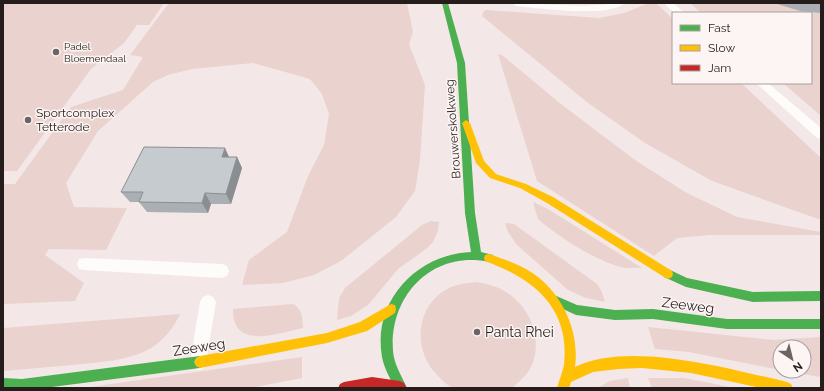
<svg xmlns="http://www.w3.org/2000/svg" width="824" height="391" viewBox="0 0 824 391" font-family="Raleway,sans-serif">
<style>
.green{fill:#ead2ce}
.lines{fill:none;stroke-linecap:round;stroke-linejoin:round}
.lane{fill:#fdfcfb;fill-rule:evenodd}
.fast{fill:#4caf50;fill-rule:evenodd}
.slow{fill:#ffc107;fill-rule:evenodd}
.jam{fill:#c62828;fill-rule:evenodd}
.wall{fill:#a9afb2}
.shaded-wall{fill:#8a8e91}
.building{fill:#c5cbcf;stroke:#8a8e91}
.poi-dot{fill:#6c6463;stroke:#fdf5f3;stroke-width:1.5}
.labels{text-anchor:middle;stroke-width:3;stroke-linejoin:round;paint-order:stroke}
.far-poi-label{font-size:10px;fill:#241d1c;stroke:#fdf5f3;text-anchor:start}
.poi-label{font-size:12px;fill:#241d1c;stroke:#fdf5f3;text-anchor:start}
.street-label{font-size:12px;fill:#241d1c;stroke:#fdf5f3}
.near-street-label{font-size:14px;fill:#241d1c;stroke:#fdf5f3}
.near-poi-label{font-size:14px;fill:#241d1c;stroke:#fdf5f3;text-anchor:start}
</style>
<rect width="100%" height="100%" fill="#f3e8e7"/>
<!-- green -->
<g class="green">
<polygon points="3,3 164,3 149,25 137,25 124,43 91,69 17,171 3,171"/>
<polygon points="169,3 407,3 413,32 409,44 425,85 420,160 415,191 396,217 341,261 314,275 283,283 242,285 249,260 287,232 308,176 324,145 329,114 322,94 310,79 253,63 192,69 168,75 153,82 98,131 66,183 74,207 127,208 106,250 49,249 45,255 84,283 75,301 3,304 3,184 15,184 71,107 123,90 143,57 130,55"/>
<polygon points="649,3 657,4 673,19 673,83 741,83 821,158 821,220 712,181 645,143 588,103 482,16 484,11 487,10 599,18 624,13"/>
<polygon points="690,3 821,3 821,116 783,83 811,83 811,13 701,13"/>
<polygon points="498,54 502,55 561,104 635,160 685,192 737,217 821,232 821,235 710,235 677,238 654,256 537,181"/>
<path d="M533,202L548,209L642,268C635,267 627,269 621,267C594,260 559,237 538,219Z"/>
<polygon points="431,221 439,222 438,231 433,242 426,249 398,269 368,305 351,316 337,320 339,298 345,288 422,225"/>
<polygon points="505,223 514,224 525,232 597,284 601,290 605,302 586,298 568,290 517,245 508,232"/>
<path d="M477,282C487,284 497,286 506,292C529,306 542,336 533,362C530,373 520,381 512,388C499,388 465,391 454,388C447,386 442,380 437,375C412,350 416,306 447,289C457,284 466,283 477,282Z"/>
<path d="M293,304C303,310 302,317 303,328C278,333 232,351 233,309Z"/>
<path d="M180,314C158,361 118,360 73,365C50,367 27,369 3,371V328Z"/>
<polygon points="648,327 774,340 821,337 821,377 783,371 804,371 804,347 780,347 780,370 689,352 655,349"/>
<polygon points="302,357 302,378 250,388 83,388"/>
<polygon points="628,378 630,388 597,388 610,381"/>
<polygon points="648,378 684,378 735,388 652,388"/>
</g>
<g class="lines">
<!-- lane -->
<g class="lane">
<path d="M512,3L584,6L625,3C610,18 538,8 516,6Z"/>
<polygon points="664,3 673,3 685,13 674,13"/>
<polygon points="756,83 768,83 821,128 821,139 817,138"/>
<polygon points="84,258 222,264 227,266 229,271 227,276 222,278 84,270 79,269 77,264 79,259"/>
<polygon points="208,295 213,297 216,302 206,362 204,368 198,370 192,368 190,362 200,302 203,297"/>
</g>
<!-- fast -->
<g class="fast">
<path d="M442,3H448L465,63L475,213L481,252L493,255L494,258L493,261L489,262C432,250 389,296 393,351C394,365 402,376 407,388H395C390,378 384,368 382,357C372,301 417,254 471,252L465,213L457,63Z"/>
<polygon points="668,269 687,278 753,292 821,291 821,301 753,302 686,287 664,277 663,274 664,271"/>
<polygon points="554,295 577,305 615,310 653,309 727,319 821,319 821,329 727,329 653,319 615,320 576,315 550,303 549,300 550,297"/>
<polygon points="200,356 204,358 206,362 204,366 200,368 44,388 3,388 3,378 22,379"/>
</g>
<!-- slow -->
<g class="slow">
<polygon points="466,120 470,123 484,161 496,174 526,184 553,197 672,271 673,274 672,277 668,279 664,277 547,203 520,188 490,178 476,163 462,123"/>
<path d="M489,254C504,259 518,264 531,272C562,292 580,331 575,367C629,340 730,369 787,382L791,384L793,388H761L691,373L642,368L618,369L593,372L571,382L569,388H557C559,380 563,372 564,364C570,308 534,279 485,261L484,258L485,255Z"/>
<polygon points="391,304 395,305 396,309 395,313 367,331 327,343 200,368 196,366 194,362 196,358 200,356 327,333 360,322"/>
</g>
<!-- jam -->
<polygon class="jam" points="372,377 400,381 404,383 406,387 338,388 340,384 344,382"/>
</g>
<!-- wall -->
<g class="wall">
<polygon points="774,3 821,3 821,13 800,11"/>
<polygon points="229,157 237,157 242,168 231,204 211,204 208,213 147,212 139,202 130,202 121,192"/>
</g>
<!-- shaded-wall -->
<g class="shaded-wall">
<polygon points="225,148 230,159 222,157"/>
<polygon points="237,157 242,168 231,204 226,194"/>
<polygon points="205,193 211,204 208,213 202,203"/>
</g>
<!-- building -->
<polygon class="building" points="144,147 225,148 222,157 237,157 226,194 205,193 202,203 139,202 143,192 121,192"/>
<!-- markers -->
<g class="poi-dot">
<circle cx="56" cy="52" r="4"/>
<circle cx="28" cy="120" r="4"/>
<circle cx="477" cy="332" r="4"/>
</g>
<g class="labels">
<!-- far-poi labels -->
<g class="far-poi-label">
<text x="64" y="50">Padel<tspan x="64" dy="12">Bloemendaal</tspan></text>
</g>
<!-- poi labels -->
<g class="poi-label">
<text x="36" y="117">Sportcomplex<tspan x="36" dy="14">Tetterode</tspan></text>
</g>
<!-- street labels -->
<g class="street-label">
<text transform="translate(453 129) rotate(-94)" y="4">Brouwerskolkweg</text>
</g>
<!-- near-street labels -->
<g class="near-street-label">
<text transform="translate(688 305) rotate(7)" y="5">Zeeweg</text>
<text transform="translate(199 347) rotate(-9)" y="5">Zeeweg</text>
</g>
<!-- near-poi labels -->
<g class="near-poi-label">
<text x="485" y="337">Panta Rhei</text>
</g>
</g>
<!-- border -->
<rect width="824" height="391" fill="none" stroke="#241d1c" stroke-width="8"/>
<!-- legend -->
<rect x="672" y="12" width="140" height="72" fill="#fdf5f3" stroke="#a69f9d"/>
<rect x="680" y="25" width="20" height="6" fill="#4caf50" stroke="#a69f9d"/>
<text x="708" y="32" font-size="12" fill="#241d1c">Fast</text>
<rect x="680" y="45" width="20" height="6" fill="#ffc107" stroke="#a69f9d"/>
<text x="708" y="52" font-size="12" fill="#241d1c">Slow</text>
<rect x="680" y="65" width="20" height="6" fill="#c62828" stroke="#a69f9d"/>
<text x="708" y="72" font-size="12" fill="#241d1c">Jam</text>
<!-- north arrow -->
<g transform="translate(792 359) rotate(145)"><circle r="19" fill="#fdf5f3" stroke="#a69f9d"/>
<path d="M0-3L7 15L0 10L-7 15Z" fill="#6c6463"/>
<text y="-6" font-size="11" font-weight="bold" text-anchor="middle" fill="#241d1c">N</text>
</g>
</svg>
